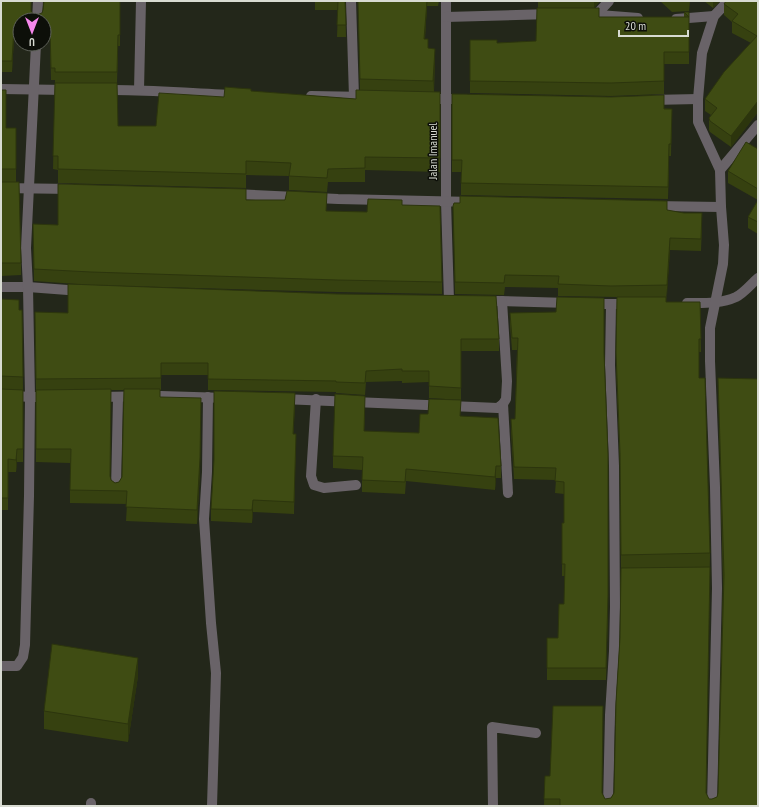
<svg xmlns="http://www.w3.org/2000/svg" width="759" height="807" viewBox="0 0 759 807" font-family="'PT Sans Narrow',sans-serif">
<style>
.lines{fill:none;stroke-linecap:round;stroke-linejoin:round}
.minor{stroke:#696368;stroke-width:10}
.wall{fill:#364110;fill-rule:evenodd}
.shaded-wall{fill:#2c350d}
.building{fill:#3f4c13;stroke:#2c350d}
.labels{text-anchor:middle;stroke-width:3;stroke-linejoin:round;paint-order:stroke}
.street-label{font-size:12px;fill:#d8dbd2;stroke:#0d0f09}
</style>
<rect width="100%" height="100%" fill="#23271a"/>
<g class="lines">
<!-- minor -->
<g class="minor">
<polyline points="351,1 354,97"/>
<polyline points="446,1 446,201 449,301"/>
<polyline points="586,14 638,18"/>
<polyline points="597,14 609,1"/>
<polyline points="446,17 550,14"/>
<polyline points="676,19 714,16"/>
<polyline points="37,20 38,1"/>
<polyline points="1,89 67,90"/>
<path d="M105,90C149,89 193,94 237,95"/>
<polyline points="139,90 141,1"/>
<polyline points="311,96 369,97"/>
<polyline points="427,99 465,99"/>
<polyline points="651,100 698,99"/>
<polyline points="720,170 758,125"/>
<polyline points="1,188 72,189"/>
<polyline points="234,194 338,199 473,202"/>
<polyline points="653,206 721,207"/>
<polyline points="1,287 28,287 81,291"/>
<polyline points="497,301 569,303"/>
<path d="M687,303C703,303 721,304 736,297C744,293 751,284 758,278"/>
<polyline points="591,304 631,304"/>
<polyline points="1,395 30,397 28,287 26,248 36,44"/>
<polyline points="98,397 161,396 226,398"/>
<polyline points="208,397 207,472 204,519 211,623 216,673 212,806"/>
<polyline points="282,399 498,408 503,404 506,399 507,381 502,301"/>
<polyline points="316,399 311,476 314,485 324,488 356,485"/>
<polyline points="503,404 508,493"/>
<polyline points="116,490 118,397"/>
<polyline points="1,666 17,666 23,657 25,645 29,496 30,397 48,397"/>
<polyline points="91,803 91,806"/>
<polyline points="493,806 492,727 536,733"/>
<polyline points="608,806 610,715 614,651 615,607 614,466 610,365 611,304"/>
<polyline points="712,806 717,588 715,487 710,361 710,328 723,264 724,245 721,207 720,170 698,122 698,99 702,53 714,16 728,1"/>
</g>
</g>
<!-- wall -->
<g class="wall">
<polygon points="1,1 31,12 33,14 37,15 120,1 120,46 118,46 117,84 118,126 156,126 224,97 251,91 356,99 360,90 358,1 439,1 438,6 427,6 425,39 428,48 435,60 434,92 440,92 440,172 365,170 365,182 328,182 327,192 289,190 289,176 246,175 246,188 58,183 58,170 53,169 55,80 51,80 50,38 44,38 44,20 20,20 20,38 14,38 12,72 1,72"/>
<polygon points="315,1 345,1 346,37 337,37 338,10 315,10"/>
<polygon points="470,1 599,1 599,2 594,8 538,8 538,2 470,2"/>
<polygon points="660,1 690,1 689,11 672,12"/>
<polygon points="704,1 720,1 713,8"/>
<polygon points="758,1 758,112 731,147 710,132 709,130 709,118 711,115 705,111 705,99 751,43 732,33 732,22 724,15 724,4"/>
<polygon points="684,12 689,12 689,64 664,64 664,94 611,96 470,93 470,40 497,43 536,41 599,17 684,17"/>
<polygon points="1,90 6,128 16,128 16,182 21,263 21,275 1,276"/>
<polygon points="452,94 672,109 671,156 669,156 668,199 461,195 461,172 452,172"/>
<polygon points="758,149 758,234 748,228 748,217 758,200 728,183 728,171"/>
<polygon points="246,200 327,211 367,212 402,205 442,282 442,294 337,292 91,285 34,281 33,224 58,225"/>
<polygon points="453,206 667,210 702,225 701,251 670,250 666,302 700,302 701,352 699,352 699,378 710,553 706,793 709,799 712,799 717,797 718,793 723,582 718,378 758,806 544,806 545,776 602,793 605,799 611,798 614,793 620,638 621,568 620,466 616,365 617,297 558,296 558,288 505,287 504,295 455,294"/>
<polygon points="1,299 19,310 22,310 23,390 1,389"/>
<path d="M35,312L499,339V351H461V400L429,398V382L402,383V381L366,382L365,395L336,393V392L208,390V375H161V390H160V397L200,472L197,524L126,521L127,504L70,503V463L36,462V390ZM111,390H124L122,477L119,482L115,483L111,480L110,477Z"/>
<polygon points="510,313 604,357 608,607 606,680 547,680 547,638 558,638 564,604 565,576 562,576 562,564 564,523 564,494 555,493 556,480 514,479 511,431 511,419 515,419 517,350 512,350 510,325"/>
<polygon points="1,389 23,390 23,462 17,462 16,472 8,472 8,510 1,510"/>
<polygon points="295,405 293,434 296,434 294,514 253,512 252,523 211,521 211,509"/>
<polygon points="365,408 364,431 419,433 461,416 501,466 501,478 496,478 495,490 406,481 405,494 362,492 362,470 333,468 333,456"/>
<polygon points="138,676 128,742 44,729 44,711"/>
</g>
<!-- shaded-wall -->
<g class="shaded-wall">
<polygon points="427,1 427,6 424,50 424,39"/>
<polygon points="594,1 599,1 599,2 594,8"/>
<polygon points="713,1 720,1 713,8"/>
<polygon points="14,27 14,38 12,72 12,61"/>
<polygon points="435,49 435,60 433,92 433,81"/>
<polygon points="758,101 758,112 731,147 731,136"/>
<polygon points="669,144 669,156 668,199 668,187"/>
<polygon points="670,238 670,250 667,297 667,285"/>
<polygon points="295,393 295,405 293,447 293,434"/>
<polygon points="201,398 200,472 197,524 197,510"/>
<polygon points="17,449 17,462 16,472 16,460"/>
<polygon points="496,466 496,478 495,490 495,477"/>
<polygon points="253,500 253,512 252,523 252,510"/>
<polygon points="608,595 608,607 606,680 606,668"/>
<polygon points="138,658 138,676 128,742 128,724"/>
</g>
<!-- building -->
<g class="building">
<polygon points="1,1 31,1 31,11 33,14 37,15 42,13 43,10 44,1 120,1 120,35 118,35 117,72 55,72 55,68 51,68 50,27 44,27 44,20 20,20 20,27 14,27 12,61 1,61"/>
<polygon points="338,1 345,1 346,25 337,25"/>
<polygon points="358,1 427,1 424,39 428,39 428,48 435,49 433,81 360,79"/>
<polygon points="726,1 758,1 758,101 731,136 710,121 709,118 717,108 705,99 724,72 757,36 732,21 738,14 724,4"/>
<polygon points="537,8 599,8 599,17 689,17 684,12 689,12 689,52 664,52 664,81 611,83 470,81 470,40 497,40 497,43 536,41"/>
<polygon points="55,83 117,83 118,126 156,126 159,93 224,97 225,87 237,88 251,89 251,91 356,99 356,90 440,92 440,158 365,157 365,168 328,169 327,178 289,176 291,163 246,161 246,174 58,169 58,156 53,156"/>
<polygon points="1,90 6,90 6,128 16,128 16,169 1,169"/>
<polygon points="452,94 611,97 664,95 664,109 672,109 671,144 669,144 668,187 461,183 462,160 452,160"/>
<polygon points="746,142 758,149 758,189 728,171"/>
<polygon points="1,182 19,182 21,263 1,263"/>
<polygon points="58,184 246,189 246,200 285,200 287,191 327,193 326,211 367,212 368,199 402,200 402,205 440,206 442,282 337,280 91,272 34,269 33,224 58,225"/>
<polygon points="460,196 667,201 667,210 684,213 702,213 701,239 670,238 667,285 611,286 558,284 559,276 505,275 504,283 455,282 453,206 454,203 460,203"/>
<polygon points="758,200 758,222 748,217"/>
<polygon points="68,284 337,294 496,296 499,339 461,339 461,388 429,386 429,371 402,371 402,369 366,371 365,383 336,382 336,381 208,379 208,363 161,363 161,378 36,379 35,312 68,313"/>
<polygon points="557,297 604,298 604,353 608,454 608,595 606,668 547,668 547,638 558,638 559,604 564,604 565,564 562,564 562,523 564,523 564,482 555,481 556,468 514,467 511,419 515,419 518,338 512,338 510,313 556,312"/>
<polygon points="617,297 666,297 666,302 700,302 701,339 699,339 699,378 705,378 710,553 621,555 620,453 616,352"/>
<polygon points="1,299 19,300 19,310 22,310 23,377 1,376"/>
<polygon points="718,378 758,379 758,806 560,806 560,799 544,799 545,776 550,776 553,706 603,706 602,793 605,799 611,798 614,793 616,702 620,638 621,568 710,567 706,793 709,799 712,799 717,797 718,793 724,575"/>
<polygon points="1,389 23,390 23,449 17,449 16,460 8,459 8,498 1,498"/>
<polygon points="111,389 110,476 111,480 115,483 119,482 122,477 124,389 160,389 160,397 201,398 200,458 197,510 126,507 127,491 70,490 71,449 36,449 36,390"/>
<polygon points="214,391 295,393 293,434 296,434 294,502 253,500 252,510 211,509 214,460"/>
<polygon points="335,394 365,396 364,431 419,433 420,414 428,414 429,399 461,400 460,416 498,418 501,466 496,466 495,477 406,469 405,482 362,480 363,457 333,456"/>
<polygon points="52,644 138,658 128,724 44,711"/>
</g>
<g class="labels">
<!-- street labels -->
<g class="street-label">
<text transform="translate(433 151) rotate(-90)" y="4">Jalan Imanuel</text>
</g>
</g>
<!-- border -->
<rect width="759" height="807" fill="none" stroke="#d8dbd2" stroke-width="4"/>
<!-- north arrow -->
<g transform="translate(32 32) rotate(180)"><circle r="19" fill="#0d0f09" stroke="#5e6159"/>
<path d="M0-3L7 15L0 10L-7 15Z" fill="#f788ec"/>
<text y="-6" font-size="11" font-weight="bold" text-anchor="middle" fill="#d8dbd2">U</text>
</g>
<!-- scale -->
<path d="M619 30v6h69v-6" fill="none" stroke="#d8dbd2" stroke-width="2"/>
<text x="625" y="30" font-size="12" fill="#d8dbd2" stroke="#0d0f09" stroke-width="3" paint-order="stroke">20 m</text>
</svg>
